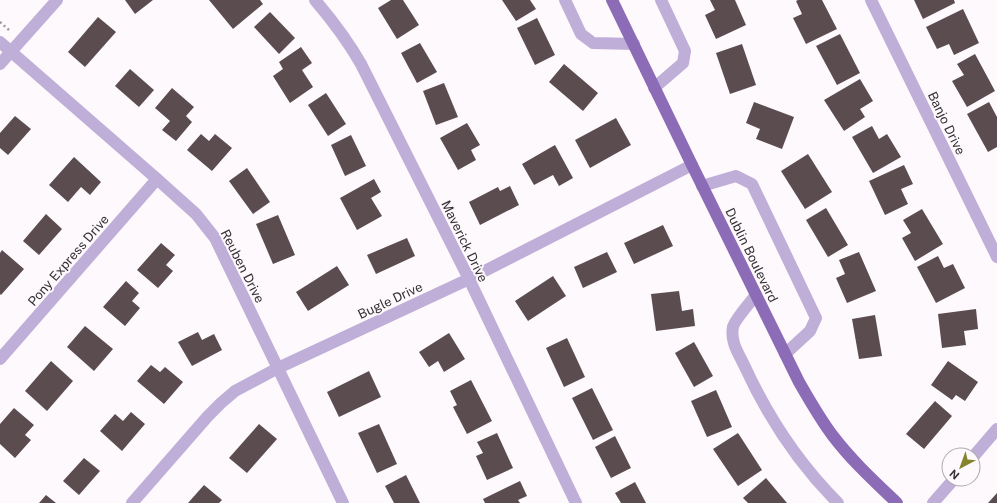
<svg xmlns="http://www.w3.org/2000/svg" width="997" height="503" viewBox="0 0 997 503" font-family="'Public Sans',sans-serif">
<style>
.building{fill:#5b4c50}
.lines{fill:none;stroke-linecap:round;stroke-linejoin:round}
.path{stroke:#9e999d;stroke-width:2.5;stroke-dasharray:2 3;stroke-linecap:butt}
.minor{stroke:#bfaed8;stroke-width:12}
.major{stroke:#8d6cb7;stroke-width:12}
.labels{text-anchor:middle;stroke-width:4;stroke-linejoin:round;paint-order:stroke}
.street-label{font-size:13px;fill:#353034;stroke:#fef9fd}
</style>
<rect width="100%" height="100%" fill="#fef9fd"/>
<!-- building -->
<g class="building">
<polygon points="125,0 153,0 135,14"/>
<polygon points="209,0 260,0 263,4 233,29"/>
<polygon points="391,0 403,0 419,25 397,39 378,8"/>
<polygon points="502,0 530,0 536,9 516,21"/>
<polygon points="710,0 735,0 746,25 716,39 705,15 715,10"/>
<polygon points="798,0 822,0 837,29 806,44 793,18 802,14 796,1"/>
<polygon points="914,0 954,0 955,3 923,19"/>
<polygon points="963,9 979,43 954,55 949,44 937,49 926,27"/>
<polygon points="270,12 295,38 279,54 254,27"/>
<polygon points="98,17 116,32 85,67 68,52"/>
<polygon points="537,18 555,55 535,65 517,28"/>
<polygon points="840,34 860,73 837,85 816,46"/>
<polygon points="420,43 437,72 417,83 401,53"/>
<polygon points="742,44 756,85 730,94 716,53"/>
<polygon points="301,47 312,63 302,70 313,87 290,103 273,76 283,69 279,62"/>
<polygon points="975,54 995,91 967,107 952,81 964,75 957,64"/>
<polygon points="564,64 598,93 583,111 549,82"/>
<polygon points="130,69 154,90 139,107 115,86"/>
<polygon points="860,79 873,101 860,109 865,117 844,131 824,100"/>
<polygon points="444,83 458,117 436,125 423,91"/>
<polygon points="172,88 194,107 186,116 192,122 176,141 162,130 170,121 155,108"/>
<polygon points="326,93 346,124 328,136 308,105"/>
<polygon points="754,102 794,117 782,149 756,139 760,129 746,123"/>
<polygon points="989,102 997,117 997,147 988,152 967,114"/>
<polygon points="15,116 31,129 8,155 0,148 0,133"/>
<polygon points="616,118 631,145 590,168 575,140"/>
<polygon points="467,123 480,145 471,150 476,160 458,170 440,138"/>
<polygon points="872,126 879,139 887,134 901,157 873,173 852,137"/>
<polygon points="201,134 209,141 215,134 232,148 212,171 187,150"/>
<polygon points="351,135 366,166 345,176 331,145"/>
<polygon points="555,145 573,178 559,186 553,175 534,185 522,164"/>
<polygon points="808,154 832,192 805,209 781,171"/>
<polygon points="74,157 101,182 90,195 81,187 68,202 49,185"/>
<polygon points="904,165 913,184 901,189 908,204 885,215 869,181"/>
<polygon points="247,168 270,202 253,214 229,181"/>
<polygon points="374,179 381,192 371,198 382,216 357,230 340,198"/>
<polygon points="510,186 519,205 480,225 469,202 498,187 500,191"/>
<polygon points="826,208 848,245 828,257 806,220"/>
<polygon points="922,209 943,244 915,261 902,238 911,233 903,220"/>
<polygon points="46,214 62,229 39,255 23,241"/>
<polygon points="278,215 295,255 273,264 256,224"/>
<polygon points="663,225 673,246 634,264 624,243"/>
<polygon points="407,238 415,256 376,274 367,255"/>
<polygon points="161,243 175,255 166,265 173,271 158,288 137,270"/>
<polygon points="2,250 24,269 1,295 0,294 0,253"/>
<polygon points="607,252 617,272 583,288 574,267"/>
<polygon points="859,252 876,291 847,303 836,278 845,274 839,260"/>
<polygon points="938,256 944,268 953,264 965,288 936,303 917,267"/>
<polygon points="337,266 349,285 308,311 296,292"/>
<polygon points="553,276 566,296 528,321 515,301"/>
<polygon points="126,281 139,293 132,301 140,308 125,326 103,307"/>
<polygon points="679,291 682,311 693,309 695,326 656,331 651,294"/>
<polygon points="976,309 978,329 964,331 966,345 942,348 938,314"/>
<polygon points="875,315 882,356 859,359 852,319"/>
<polygon points="85,326 113,349 94,371 67,347"/>
<polygon points="198,332 202,340 214,334 222,350 192,366 178,342"/>
<polygon points="449,333 465,359 444,372 438,361 429,367 419,352"/>
<polygon points="567,338 585,377 564,387 546,348"/>
<polygon points="694,342 713,376 694,387 675,353"/>
<polygon points="51,361 73,381 47,411 25,391"/>
<polygon points="948,361 978,382 965,401 956,395 952,400 931,385"/>
<polygon points="151,365 160,372 165,367 183,382 164,404 137,381"/>
<polygon points="369,371 381,397 339,417 327,392"/>
<polygon points="471,380 492,421 467,434 453,407 457,405 450,391"/>
<polygon points="592,388 613,430 593,440 572,398"/>
<polygon points="716,390 732,427 707,437 691,401"/>
<polygon points="935,401 952,416 924,449 906,434"/>
<polygon points="14,408 34,425 25,435 31,440 15,458 0,444 0,424"/>
<polygon points="131,412 145,424 122,451 100,431 115,414 123,421"/>
<polygon points="259,424 277,439 247,473 229,458"/>
<polygon points="379,424 397,464 377,473 358,433"/>
<polygon points="497,433 513,468 487,480 476,456 483,453 477,442"/>
<polygon points="738,433 762,470 738,486 713,449"/>
<polygon points="615,436 631,468 611,478 595,447"/>
<polygon points="84,458 100,471 79,495 63,481"/>
<polygon points="406,475 420,503 394,503 385,486"/>
<polygon points="766,478 787,503 748,503 743,498"/>
<polygon points="520,481 527,496 518,500 520,503 485,503 483,499"/>
<polygon points="635,482 646,503 621,503 615,493"/>
<polygon points="204,485 222,500 219,503 188,503"/>
<polygon points="997,493 997,503 988,503"/>
<polygon points="46,495 56,503 39,503"/>
</g>
<g class="lines">
<!-- path -->
<polyline class="path" points="0,22 9,30"/>
<!-- minor -->
<g class="minor">
<path d="M315,0C332,20 348,41 361,64L469,279L576,503"/>
<polyline points="565,0 581,34 593,43 634,44"/>
<polyline points="871,0 997,257"/>
<polyline points="0,42 157,179 196,214 215,238 343,503"/>
<polyline points="0,64 57,0"/>
<polyline points="654,88 683,63 685,51 661,0"/>
<polyline points="702,186 736,176 752,184 816,318 810,331 785,354"/>
<path d="M756,295C751,301 734,321 733,327C730,342 739,354 745,367C768,417 799,464 838,503"/>
<polyline points="0,359 157,179"/>
<polyline points="973,457 997,429"/>
<polyline points="132,503 208,416 221,403 235,391 278,368 469,279 692,165"/>
<polyline points="933,503 954,479"/>
</g>
<!-- major -->
<path class="major" d="M612,0L692,165L799,382C810,401 820,419 833,436C852,461 875,482 897,503"/>
</g>
<g class="labels">
<!-- street labels -->
<g class="street-label">
<text transform="translate(947 123) rotate(64)" y="5">Banjo Drive</text>
<text transform="translate(465 241) rotate(64)" y="5">Maverick Drive</text>
<text transform="translate(752 255) rotate(64)" y="5">Dublin Boulevard</text>
<text transform="translate(68 260) rotate(-49)" y="5">Pony Express Drive</text>
<text transform="translate(243 266) rotate(63)" y="5">Reuben Drive</text>
<text transform="translate(390 300) rotate(-25)" y="5">Bugle Drive</text>
</g>
</g>
<!-- north arrow -->
<g transform="translate(961 467) rotate(221)"><circle r="19" fill="#fef9fd" stroke="#aea9ad"/>
<path d="M0-3L7 15L0 10L-7 15Z" fill="#86842d"/>
<text y="-6" font-size="11" font-weight="bold" text-anchor="middle" fill="#353034">N</text>
</g>
</svg>
